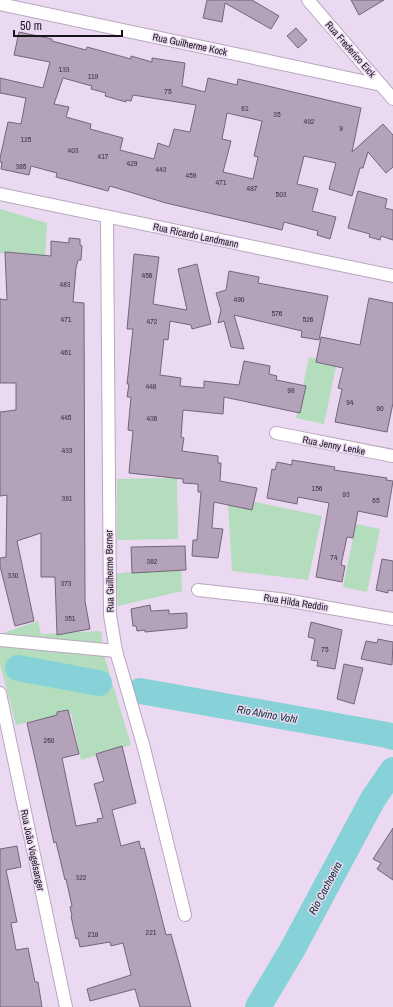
<svg xmlns="http://www.w3.org/2000/svg" width="393" height="1007" viewBox="0 0 393 1007" font-family="'Archivo Narrow',sans-serif">
<style>
.green{fill:#b3ddbd}
.lines{fill:none;stroke-linecap:round;stroke-linejoin:round}
.river{stroke:#87d2d9;stroke-width:26}
.building{fill:#b3a2b9;stroke:#75657b;fill-rule:evenodd}
.street-casing{stroke:#b8a7be;stroke-width:14}
.street{stroke:#fff;stroke-width:12}
.labels{text-anchor:middle;stroke-width:3;stroke-linejoin:round;paint-order:stroke}
.number-label{font-size:8px;fill:#403742}
.street-label{font-size:10px;fill:#19131b;stroke:#ead9f1}
.water-label{font-size:11px;font-style:italic;fill:#082f32;stroke:#ead9f1}
</style>
<rect width="100%" height="100%" fill="#ead9f1"/>
<!-- green -->
<g class="green">
<polygon points="0,209 47,223 45,260 0,253"/>
<polygon points="309,357 337,362 324,424 296,418"/>
<polygon points="177,478 178,539 117,540 117,479"/>
<polygon points="250,501 322,516 308,580 232,571 228,505 249,509"/>
<polygon points="356,524 380,529 367,592 343,587"/>
<polygon points="181,565 182,591 118,606 115,574"/>
<polygon points="38,621 41,634 101,631 104,655 131,745 81,760 71,713 16,725 0,664 0,634"/>
</g>
<g class="lines">
<!-- river -->
<g class="river">
<polyline points="18,668 99,683"/>
<polyline points="140,691 387,735 393,737"/>
<polyline points="258,1007 292,950 373,799 393,770"/>
</g>
</g>
<!-- building -->
<g class="building">
<polygon points="207,0 252,0 279,16 271,29 225,3 222,22 203,18"/>
<polygon points="351,0 384,0 359,15"/>
<polygon points="296,28 307,40 298,48 287,36"/>
<path d="M19,32L52,39V41L86,50L87,47L131,59V56L152,62V58L185,63L182,86L205,92L208,78L237,85L238,79L361,108L352,152L383,124L393,135V167L386,173L368,152L363,168H360L352,196L329,189L336,163L304,156L297,184L318,189L312,211L336,217L330,239L317,235L318,231L284,222L282,230L166,203L110,186L108,191L56,177L57,173L31,166L29,175L1,169L2,162H0V158L8,122L21,124L26,98L0,93V78L43,88L50,62L14,55ZM63,78L92,86L91,89L106,93L105,96L126,102V100L131,101L133,95L196,105L190,132L174,129L169,147L158,143L154,159L120,150L123,138L90,129L91,124L66,117L69,107L54,104ZM227,113L262,121L254,156L258,157L253,179L223,172L231,141L222,139Z"/>
<polygon points="358,191 387,199 385,208 393,210 393,240 381,236 380,240 369,237 370,234 348,228"/>
<polygon points="69,238 80,239 80,245 82,246 81,260 78,260 76,268 73,302 84,303 85,601 90,629 57,635 55,577 41,577 41,533 17,541 34,621 15,626 0,566 0,558 6,557 7,495 0,496 0,412 16,410 16,383 0,383 0,299 7,300 5,252 51,256 51,241 69,243"/>
<polygon points="134,254 159,257 153,304 187,310 178,269 197,264 211,324 192,329 191,325 170,321 168,340 164,339 160,375 181,378 180,386 204,388 204,381 239,385 244,361 270,366 269,374 277,376 276,380 306,386 300,413 224,397 223,414 183,410 181,437 184,438 182,451 218,456 218,463 221,463 220,481 257,488 252,510 214,502 212,528 223,529 218,558 192,556 193,540 197,540 201,492 198,492 198,484 183,483 183,479 129,473 133,431 128,430 131,397 127,397 129,384 127,384 133,329 127,329"/>
<polygon points="229,271 259,277 258,283 328,296 319,340 301,337 302,331 234,315 244,349 231,347 224,321 218,323 221,310 216,293 226,290"/>
<polygon points="369,298 393,303 393,403 387,432 335,422 342,389 338,388 343,368 316,362 321,337 360,345"/>
<polygon points="292,460 335,467 334,470 387,478 386,480 393,481 387,517 358,511 353,538 347,537 341,565 345,566 342,582 316,577 329,503 298,497 297,504 267,498 272,469 275,470 277,462 292,465"/>
<polygon points="185,546 186,570 132,573 131,547"/>
<polygon points="382,559 393,561 393,591 388,590 388,593 376,590"/>
<polygon points="150,605 151,611 169,610 169,614 187,613 187,628 145,632 145,630 137,631 136,626 133,626 131,609"/>
<polygon points="311,622 342,630 335,669 317,666 318,661 311,660 315,639 308,637"/>
<polygon points="378,639 393,642 392,665 361,659 366,641 377,643"/>
<polygon points="344,664 363,668 354,704 337,699"/>
<polygon points="68,710 79,754 62,758 76,826 98,822 97,819 103,818 94,784 104,781 96,754 122,746 136,803 112,810 121,846 139,841 141,849 144,848 166,935 171,934 191,1007 140,1007 135,989 90,1001 87,989 131,975 123,943 111,946 110,942 80,947 78,938 76,939 71,916 72,916 70,907 72,906 66,879 65,880 56,842 54,843 27,723 57,715 57,712"/>
<polygon points="393,828 393,880 377,869 381,863 373,859"/>
<polygon points="17,846 21,867 6,870 17,922 11,923 16,950 28,948 35,982 38,982 42,1007 0,1007 0,849"/>
</g>
<g class="lines">
<defs>
<g id="street">
<polyline points="308,0 393,99"/>
<polyline points="0,4 381,85"/>
<polyline points="0,194 393,276"/>
<polyline points="107,217 110,615 116,651 144,748 185,915"/>
<polyline points="276,433 393,456"/>
<polyline points="198,590 279,599 393,619"/>
<polyline points="0,640 116,651"/>
<polyline points="0,693 66,1007"/>
</g>
</defs>
<!-- street casing -->
<use href="#street" class="street-casing"/>
<!-- street -->
<use href="#street" class="street"/>
</g>
<g class="labels">
<!-- number labels -->
<g class="number-label">
<text x="64" y="72">133</text>
<text x="93" y="79">119</text>
<text x="168" y="94">75</text>
<text x="245" y="111">61</text>
<text x="277" y="117">35</text>
<text x="309" y="124">492</text>
<text x="341" y="131">9</text>
<text x="26" y="142">125</text>
<text x="73" y="153">403</text>
<text x="103" y="159">417</text>
<text x="132" y="166">429</text>
<text x="21" y="169">385</text>
<text x="161" y="172">443</text>
<text x="191" y="178">459</text>
<text x="221" y="185">471</text>
<text x="252" y="191">487</text>
<text x="281" y="197">503</text>
<text x="147" y="278">456</text>
<text x="65" y="287">483</text>
<text x="239" y="302">490</text>
<text x="277" y="316">576</text>
<text x="66" y="322">471</text>
<text x="308" y="322">526</text>
<text x="152" y="324">472</text>
<text x="66" y="355">461</text>
<text x="151" y="389">448</text>
<text x="291" y="393">98</text>
<text x="350" y="405">94</text>
<text x="380" y="411">90</text>
<text x="66" y="420">445</text>
<text x="152" y="421">436</text>
<text x="67" y="453">433</text>
<text x="317" y="491">156</text>
<text x="346" y="497">93</text>
<text x="67" y="501">391</text>
<text x="376" y="503">65</text>
<text x="334" y="560">74</text>
<text x="152" y="564">382</text>
<text x="13" y="578">330</text>
<text x="66" y="586">373</text>
<text x="70" y="621">351</text>
<text x="325" y="652">75</text>
<text x="49" y="743">260</text>
<text x="81" y="880">322</text>
<text x="151" y="935">221</text>
<text x="93" y="937">218</text>
</g>
<!-- street labels -->
<g class="street-label">
<text transform="translate(190 44) rotate(12)" y="4">Rua Guilherme Kock</text>
<text transform="translate(351 49) rotate(49)" y="4">Rua Frederico Eick</text>
<text transform="translate(196 235) rotate(12)" y="4">Rua Ricardo Landmann</text>
<text transform="translate(334 445) rotate(11)" y="4">Rua Jenny Lenke</text>
<text transform="translate(109 571) rotate(-91)" y="4">Rua Guilherme Berner</text>
<text transform="translate(296 602) rotate(9)" y="4">Rua Hilda Reddin</text>
<text transform="translate(33 850) rotate(78)" y="4">Rua João Vogelsanger</text>
</g>
<!-- water labels -->
<g class="water-label">
<text transform="translate(267 714) rotate(10)" y="4">Rio Alvino Vohl</text>
<text transform="translate(325 888) rotate(-62)" y="4">Rio Cachoeira</text>
</g>
</g>
<!-- scale -->
<path d="M14 30v6h108v-6" fill="none" stroke="#19131b" stroke-width="2"/>
<text x="20" y="30" font-size="12" fill="#19131b" stroke="#ead9f1" stroke-width="3" paint-order="stroke">50 m</text>
</svg>
